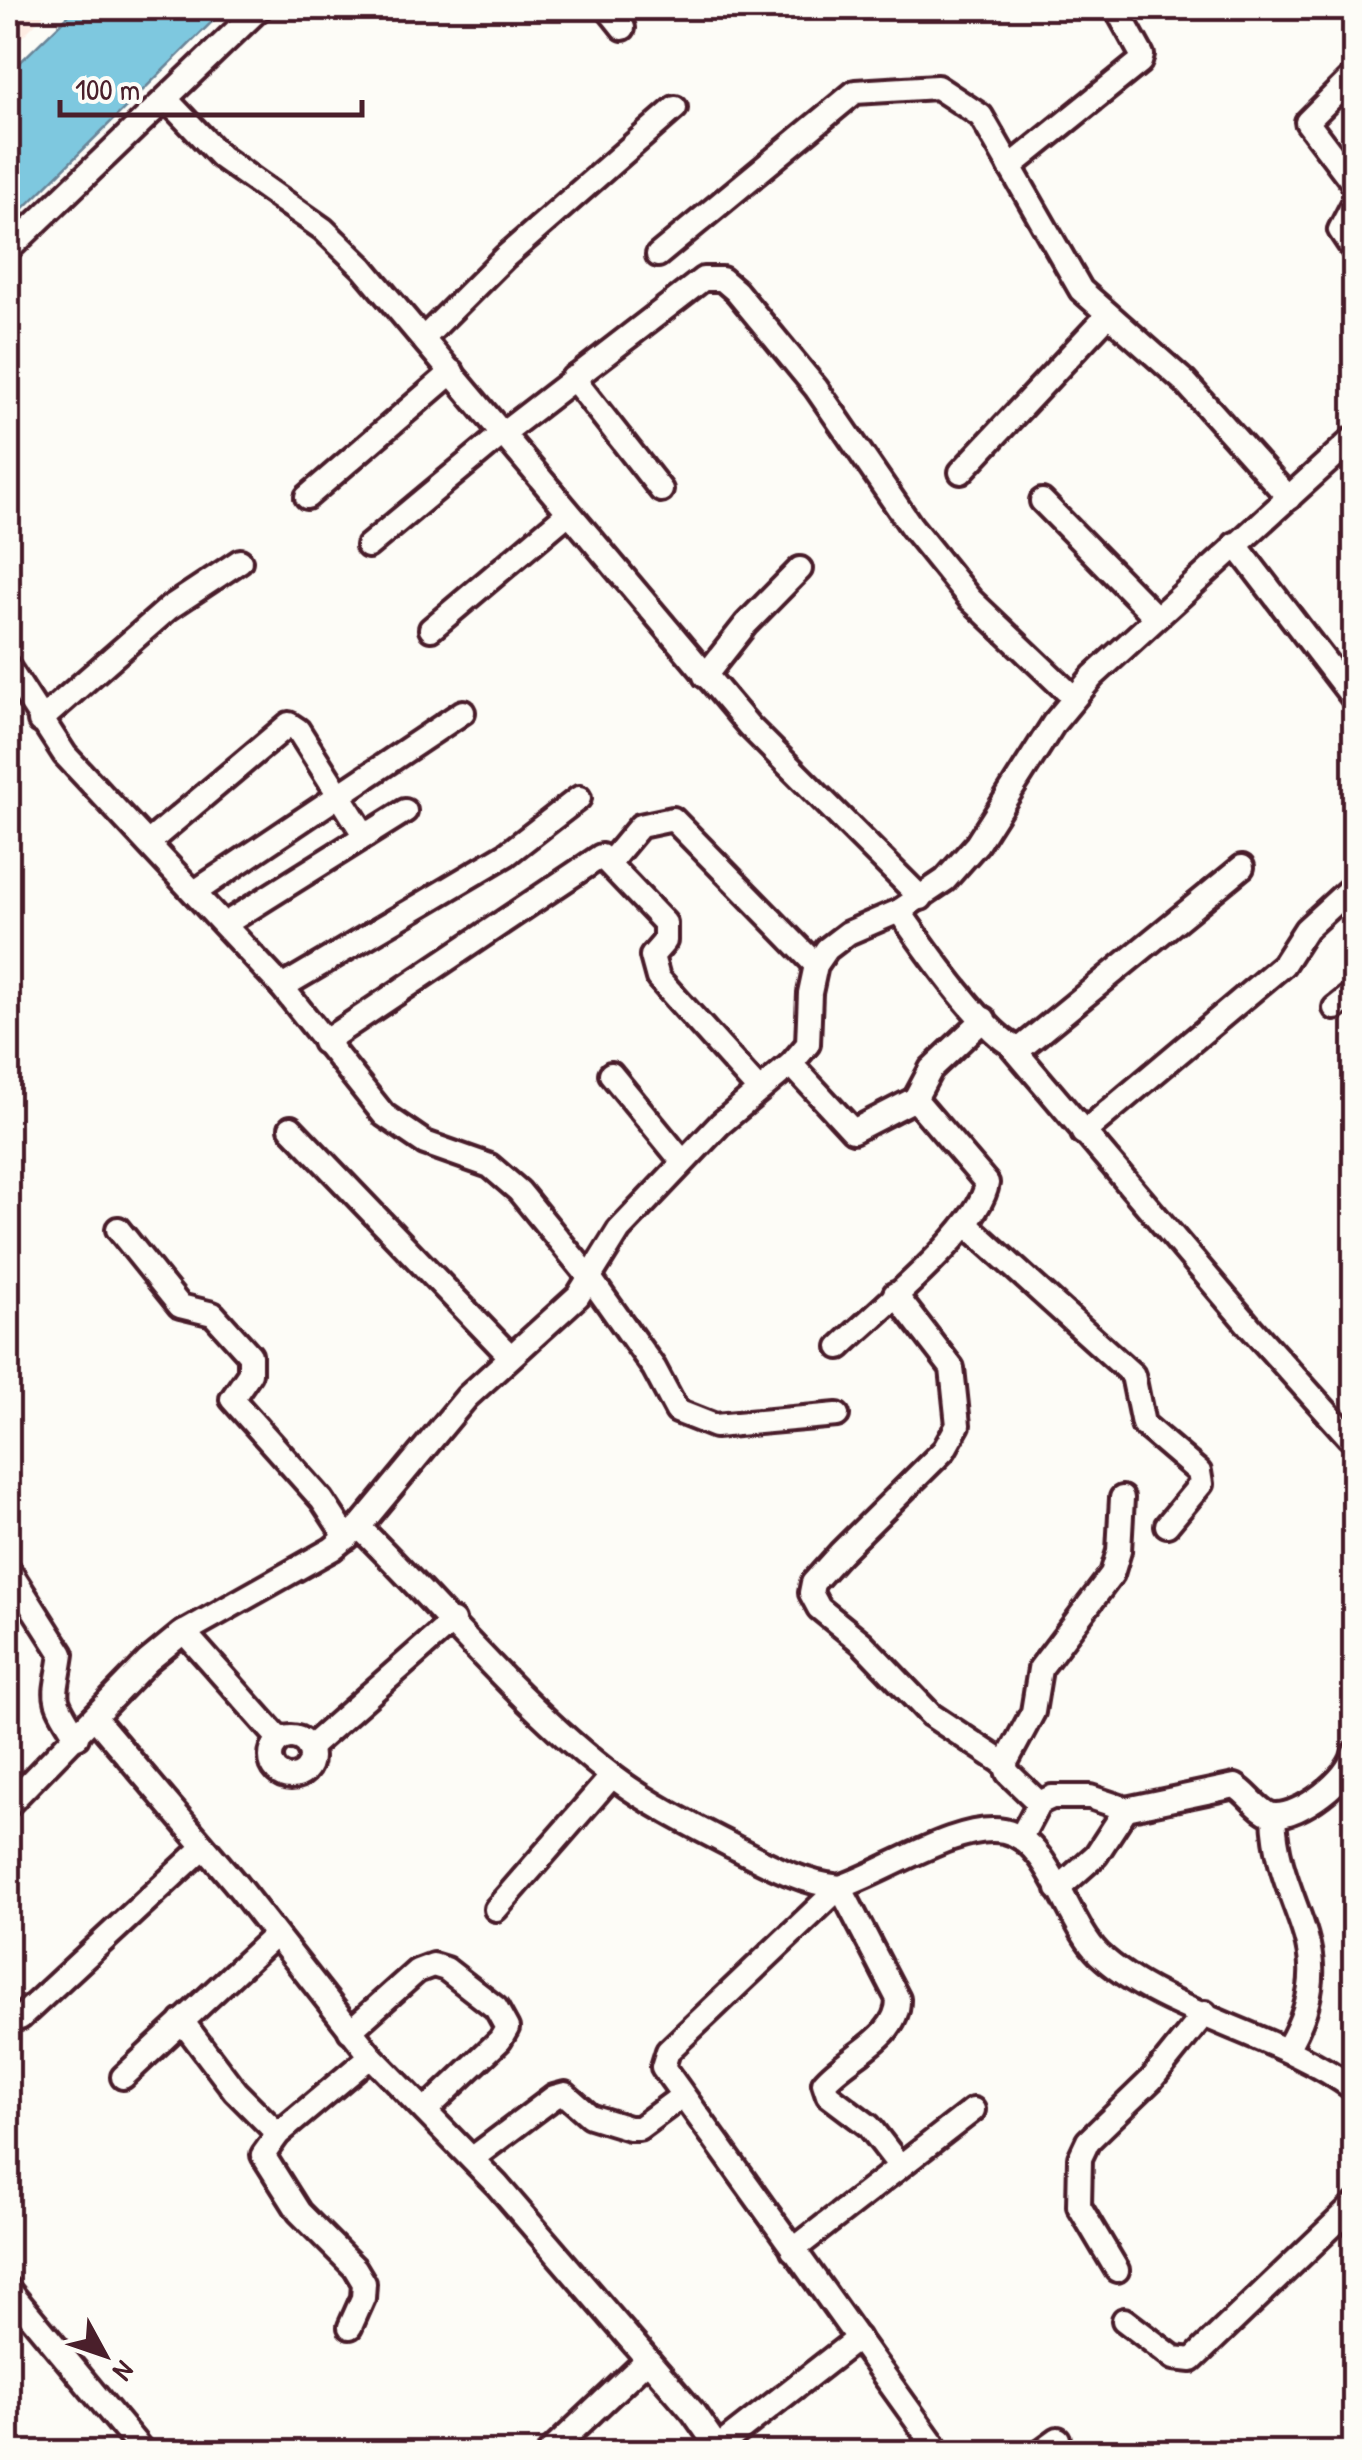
<svg xmlns="http://www.w3.org/2000/svg" width="1362" height="2460" viewBox="0 0 1362 2460" font-family="'Patrick Hand',sans-serif">
<style>
.built{fill:#feece3}
.water{fill:#7ec8df;stroke:#698497;stroke-width:2.5}
.lines{fill:none;stroke-linecap:round;stroke-linejoin:round}
.minor-casing{stroke:#4a1f2b;stroke-width:30}
.minor{stroke:#fdfcf7;stroke-width:22}
</style>
<rect width="100%" height="100%" fill="#fdfcf7"/>
<filter id="ink" filterUnits="userSpaceOnUse"><feTurbulence type="fractalNoise" baseFrequency=".01" numOctaves="2"/><feDisplacementMap in="SourceGraphic" scale="20" xChannelSelector="R" yChannelSelector="G"/><feConvolveMatrix kernelMatrix="1 2 1 2 8 2 1 2 1" color-interpolation-filters="sRGB"/></filter>
<g filter="url(#ink)">
<!-- built -->
<polygon class="built" points="8,8 51,8 8,51"/>
<!-- water -->
<polygon class="water" points="76,8 226,8 8,224 8,74"/>
<g class="lines">
<defs>
<g id="minor">
<polyline points="607,8 623,28"/>
<polyline points="1354,75 1307,122 1354,184"/>
<polyline points="166,99 221,157 323,229 363,268 749,726 921,898"/>
<polyline points="1010,167 1140,62 1142,55 1116,8"/>
<polyline points="1354,203 1340,230 1354,251"/>
<polyline points="8,250 260,8"/>
<polyline points="658,255 855,92 937,87 981,116 1081,290 1185,382 1289,498"/>
<polyline points="424,338 505,257 675,108"/>
<polyline points="573,378 661,490"/>
<polyline points="961,472 1108,315"/>
<polyline points="307,497 452,372"/>
<polyline points="1042,501 1155,616"/>
<polyline points="1235,544 1354,699"/>
<polyline points="368,546 501,435 703,279 722,279 736,291 816,388 911,526 970,599 1073,697"/>
<polyline points="431,629 567,514"/>
<polyline points="8,667 65,755 282,987 384,1115 425,1143 490,1166 519,1191 590,1278 654,1368 677,1411 715,1426 837,1415"/>
<polyline points="705,676 746,624 800,569"/>
<polyline points="40,721 169,608 240,561"/>
<polyline points="148,843 289,724 298,730 365,836"/>
<polyline points="610,862 640,826 673,819 816,965"/>
<polyline points="195,892 463,712"/>
<path d="M899,911C917,937 992,1047 1021,1048L1242,867"/>
<polyline points="225,924 405,811"/>
<polyline points="282,987 507,854 579,798"/>
<polyline points="1335,1008 1354,993"/>
<polyline points="324,1042 601,856 665,923 665,941 652,956 658,978 759,1090"/>
<polyline points="1013,1048 1251,1328 1349,1437 1354,1434"/>
<path d="M791,1064L853,1131L915,1099L987,1183C981,1228 876,1312 840,1347"/>
<polyline points="611,1074 683,1162"/>
<polyline points="915,1099 931,1069 984,1019"/>
<polyline points="291,1128 509,1355"/>
<polyline points="1083,1133 1283,965 1306,929 1354,885"/>
<polyline points="967,1225 1133,1375 1143,1424 1199,1472 1201,1484 1167,1525"/>
<polyline points="118,1229 180,1306 213,1314 250,1355 250,1373 232,1399 322,1500 347,1538"/>
<polyline points="895,1294 952,1368 958,1425 944,1450 840,1553 813,1583 811,1593 819,1608 862,1643 931,1715 1005,1764"/>
<path d="M359,1527C444,1610 521,1707 615,1778C651,1805 693,1826 734,1847C767,1864 802,1883 840,1887C884,1873 958,1822 1004,1831C1050,1840 1067,1923 1099,1954C1161,2013 1281,2034 1354,2089"/>
<path d="M8,1569L62,1654C55,1703 49,1692 77,1737"/>
<polyline points="184,1632 280,1740"/>
<polyline points="95,1718 236,1884 371,2056 497,2185 693,2412 721,2452"/>
<circle cx="291" cy="1757" r="20"/>
<polyline points="309,1748 453,1621"/>
<polyline points="1039,1803 1008,1773 1005,1764 1033,1712 1040,1669 1112,1574 1119,1551 1122,1498"/>
<polyline points="8,1805 148,1661 181,1634 332,1549 359,1527 467,1397 578,1296 619,1230 720,1124 791,1064 808,1044 810,993 816,965 827,949 848,933 899,911 945,880 977,844 1054,723 1093,676 1354,438"/>
<path d="M1274,1816C1277,1914 1347,1946 1287,2049"/>
<path d="M1021,1837L1039,1803L1052,1797H1090L1126,1809L1235,1786C1248,1793 1260,1814 1274,1815C1300,1817 1349,1779 1354,1754"/>
<polyline points="1058,1889 1096,1855 1126,1809"/>
<polyline points="496,1909 612,1776"/>
<polyline points="8,2020 20,2018 203,1848"/>
<polyline points="182,2021 235,2091 278,2134"/>
<polyline points="350,2031 417,1971 433,1965 446,1969 496,2008 507,2028 500,2040 425,2111"/>
<polyline points="123,2077 275,1935"/>
<polyline points="473,2158 554,2097 565,2094 590,2116 629,2128 639,2128 682,2096"/>
<path d="M899,2165L869,2126L828,2095L824,2083C846,2056 899,2038 898,1999L840,1887L668,2051L663,2067L939,2452"/>
<polyline points="793,2250 973,2110"/>
<polyline points="1117,2270 1079,2206 1080,2158 1088,2141 1151,2080 1205,2013"/>
<polyline points="8,2289 143,2452"/>
<polyline points="1124,2320 1174,2358 1192,2360 1354,2205"/>
<polyline points="350,2327 363,2298 364,2283 355,2268 299,2212 263,2155 278,2134 371,2056"/>
<polyline points="550,2452 645,2362"/>
<polyline points="712,2452 858,2338"/>
<polyline points="1040,2452 1058,2439"/>
</g>
</defs>
<!-- minor casing -->
<use href="#minor" class="minor-casing"/>
<!-- minor -->
<use href="#minor" class="minor"/>
</g>
</g>
<!-- margin -->
<rect width="1362" height="2460" fill="none" stroke="#fdfcf7" stroke-width="40"/>
<rect x="20" y="20" width="1322" height="2420" fill="none" stroke="#4a1f2b" stroke-width="4" filter="url(#ink)"/>
<!-- north arrow -->
<g transform="translate(105 2355) rotate(130)" stroke="#fdfcf7" stroke-width="8" paint-order="stroke">
<path d="M0-8L18 38L0 25L-18 38Z" fill="#4a1f2b"/>
<text y="-15" font-size="28" font-weight="bold" text-anchor="middle" fill="#4a1f2b">N</text>
</g>
<!-- scale -->
<path d="M60 100v15h302v-15" fill="none" stroke="#4a1f2b" stroke-width="5"/>
<text x="75" y="100" font-size="30" fill="#4a1f2b" stroke="#fdfcf7" stroke-width="8" paint-order="stroke">100 m</text>
</svg>
